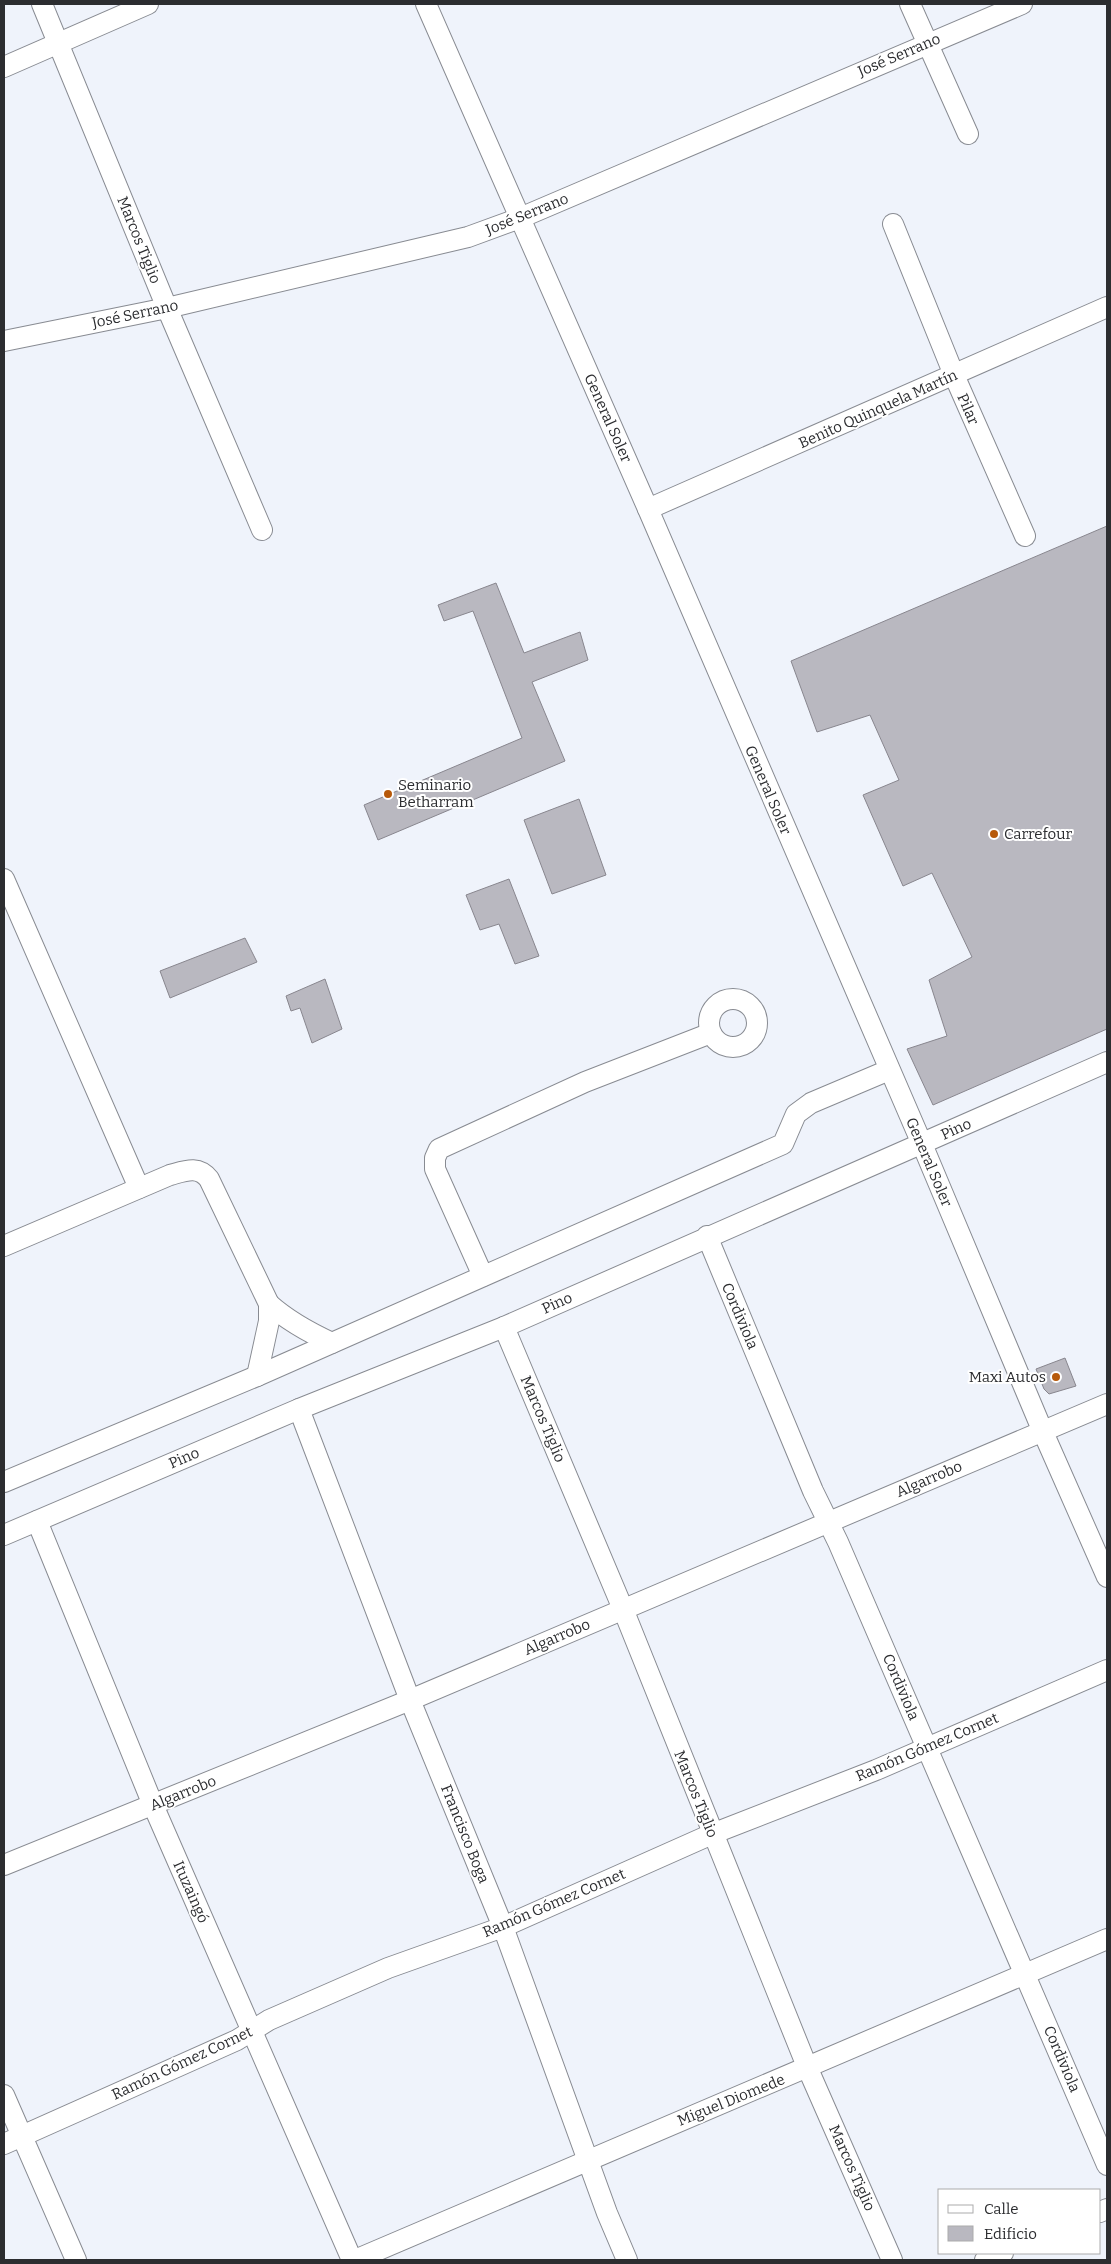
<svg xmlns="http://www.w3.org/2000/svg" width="1111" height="2264" viewBox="0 0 1111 2264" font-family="Bitter,serif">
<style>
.building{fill:#b9b8c0;stroke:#88868e}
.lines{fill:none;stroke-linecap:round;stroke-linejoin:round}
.minor-casing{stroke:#888b92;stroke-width:22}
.minor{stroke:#fff;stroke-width:20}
.poi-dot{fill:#b7590a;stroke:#fff;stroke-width:2}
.labels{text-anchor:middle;stroke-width:4;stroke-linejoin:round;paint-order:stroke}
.street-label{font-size:15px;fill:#2c2d30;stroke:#fff}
.poi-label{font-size:15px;fill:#2c2d30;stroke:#fff;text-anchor:start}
</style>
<rect width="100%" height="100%" fill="#eff3fb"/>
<!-- building -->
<g class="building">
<polygon points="1107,526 1107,1029 933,1105 907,1049 947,1036 929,980 972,957 932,873 903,886 863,795 899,780 870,715 817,732 791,661"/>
<polygon points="496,583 524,653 580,632 588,660 532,682 565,761 378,840 364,805 522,738 473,611 444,621 438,605"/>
<polygon points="579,799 606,875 552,894 524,820"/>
<polygon points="509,879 539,956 515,964 499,924 480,930 466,895"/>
<polygon points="245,938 257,962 170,998 160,971"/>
<polygon points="325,979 342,1029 312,1043 300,1008 291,1011 286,996"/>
<polygon points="1065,1358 1076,1386 1049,1394 1044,1389 1036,1369"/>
</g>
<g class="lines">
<defs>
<g id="minor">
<polyline points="42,4 167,308 262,530"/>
<polyline points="426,4 648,509 922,1144 1043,1432 1107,1577"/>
<polyline points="910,4 968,134"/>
<polyline points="4,67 148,4"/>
<polyline points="893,224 954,375 1025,536"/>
<polyline points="4,341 167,308 468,237 520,218 1022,4"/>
<polyline points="648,509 1107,307"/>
<polyline points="4,879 139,1188"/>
<circle cx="733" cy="1023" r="24"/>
<polyline points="707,1236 813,1491 838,1542 1107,2165"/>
<path d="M4,1246L170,1175C185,1171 198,1165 209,1179L269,1304"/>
<polyline points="483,1276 435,1169 435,1158 439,1149 585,1082 711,1033"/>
<polyline points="504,1327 623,1609 808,2069 892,2260"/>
<path d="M257,1376L269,1321V1304C288,1321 308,1332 332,1343"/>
<polyline points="299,1409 410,1700 503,1927 607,2213 627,2260"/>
<polyline points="4,1482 257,1376 783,1144 796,1114 811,1103 889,1070"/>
<polyline points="37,1521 153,1805 352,2260"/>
<polyline points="4,1535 299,1409 504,1327 1107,1062"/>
<polyline points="4,1865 410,1700 1107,1404"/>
<polyline points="4,2095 76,2260"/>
<polyline points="4,2144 237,2040 269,2020 388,1968 503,1927 712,1834 876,1770 1107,1670"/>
<polyline points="1100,2212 1107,2209"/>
<polyline points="355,2260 1107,1939"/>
<polyline points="985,2260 1003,2253"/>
</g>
</defs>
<!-- minor casing -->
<use href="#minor" class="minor-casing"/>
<!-- minor -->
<use href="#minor" class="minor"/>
</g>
<!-- markers -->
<g class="poi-dot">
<circle cx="388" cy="794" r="5"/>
<circle cx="994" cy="834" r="5"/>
<circle cx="1056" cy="1377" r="5"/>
</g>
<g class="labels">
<!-- street labels -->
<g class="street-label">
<text transform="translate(899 55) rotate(-23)" y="5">José Serrano</text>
<text transform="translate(527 214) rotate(-22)" y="5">José Serrano</text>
<text transform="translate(139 240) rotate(68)" y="5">Marcos Tiglio</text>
<text transform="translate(135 314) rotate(-12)" y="5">José Serrano</text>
<text transform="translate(878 409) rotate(-24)" y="5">Benito Quinquela Martín</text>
<text transform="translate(968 409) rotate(66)" y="5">Pilar</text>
<text transform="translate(608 418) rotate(66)" y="5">General Soler</text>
<text transform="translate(768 790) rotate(67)" y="5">General Soler</text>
<text transform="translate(956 1129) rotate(-24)" y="5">Pino</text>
<text transform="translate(929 1162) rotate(67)" y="5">General Soler</text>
<text transform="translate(557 1303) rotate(-24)" y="5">Pino</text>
<text transform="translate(740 1316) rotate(67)" y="5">Cordiviola</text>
<text transform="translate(543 1419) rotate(67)" y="5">Marcos Tiglio</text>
<text transform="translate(184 1458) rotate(-23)" y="5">Pino</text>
<text transform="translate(929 1479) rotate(-23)" y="5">Algarrobo</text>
<text transform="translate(557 1637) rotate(-23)" y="5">Algarrobo</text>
<text transform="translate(901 1687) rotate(67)" y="5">Cordiviola</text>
<text transform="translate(927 1747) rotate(-23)" y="5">Ramón Gómez Cornet</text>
<text transform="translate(183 1793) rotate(-22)" y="5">Algarrobo</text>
<text transform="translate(696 1794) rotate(68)" y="5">Marcos Tiglio</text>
<text transform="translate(465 1834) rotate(68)" y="5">Francisco Boga</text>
<text transform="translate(191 1892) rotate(66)" y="5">Ituzaingó</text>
<text transform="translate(554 1903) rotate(-23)" y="5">Ramón Gómez Cornet</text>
<text transform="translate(1062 2059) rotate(67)" y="5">Cordiviola</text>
<text transform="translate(182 2063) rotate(-25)" y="5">Ramón Gómez Cornet</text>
<text transform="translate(731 2100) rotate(-22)" y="5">Miguel Diomede</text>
<text transform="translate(852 2168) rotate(66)" y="5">Marcos Tiglio</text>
</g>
<!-- poi labels -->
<g class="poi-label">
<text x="398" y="790">Seminario<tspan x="398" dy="17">Betharram</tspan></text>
<text x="1004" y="839">Carrefour</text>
<text x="1046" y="1382" text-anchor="end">Maxi Autos</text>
</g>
</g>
<!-- border -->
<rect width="1111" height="2264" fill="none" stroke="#2c2d30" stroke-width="10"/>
<!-- legend -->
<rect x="938" y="2189" width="162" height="65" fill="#ffffff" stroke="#ababac"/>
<rect x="948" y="2205" width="25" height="8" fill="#ffffff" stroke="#ababac"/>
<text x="984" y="2214" font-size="15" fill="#2c2d30">Calle</text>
<rect x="948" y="2226" width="25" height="15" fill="#b9b8c0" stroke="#ababac"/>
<text x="984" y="2239" font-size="15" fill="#2c2d30">Edificio</text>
</svg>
